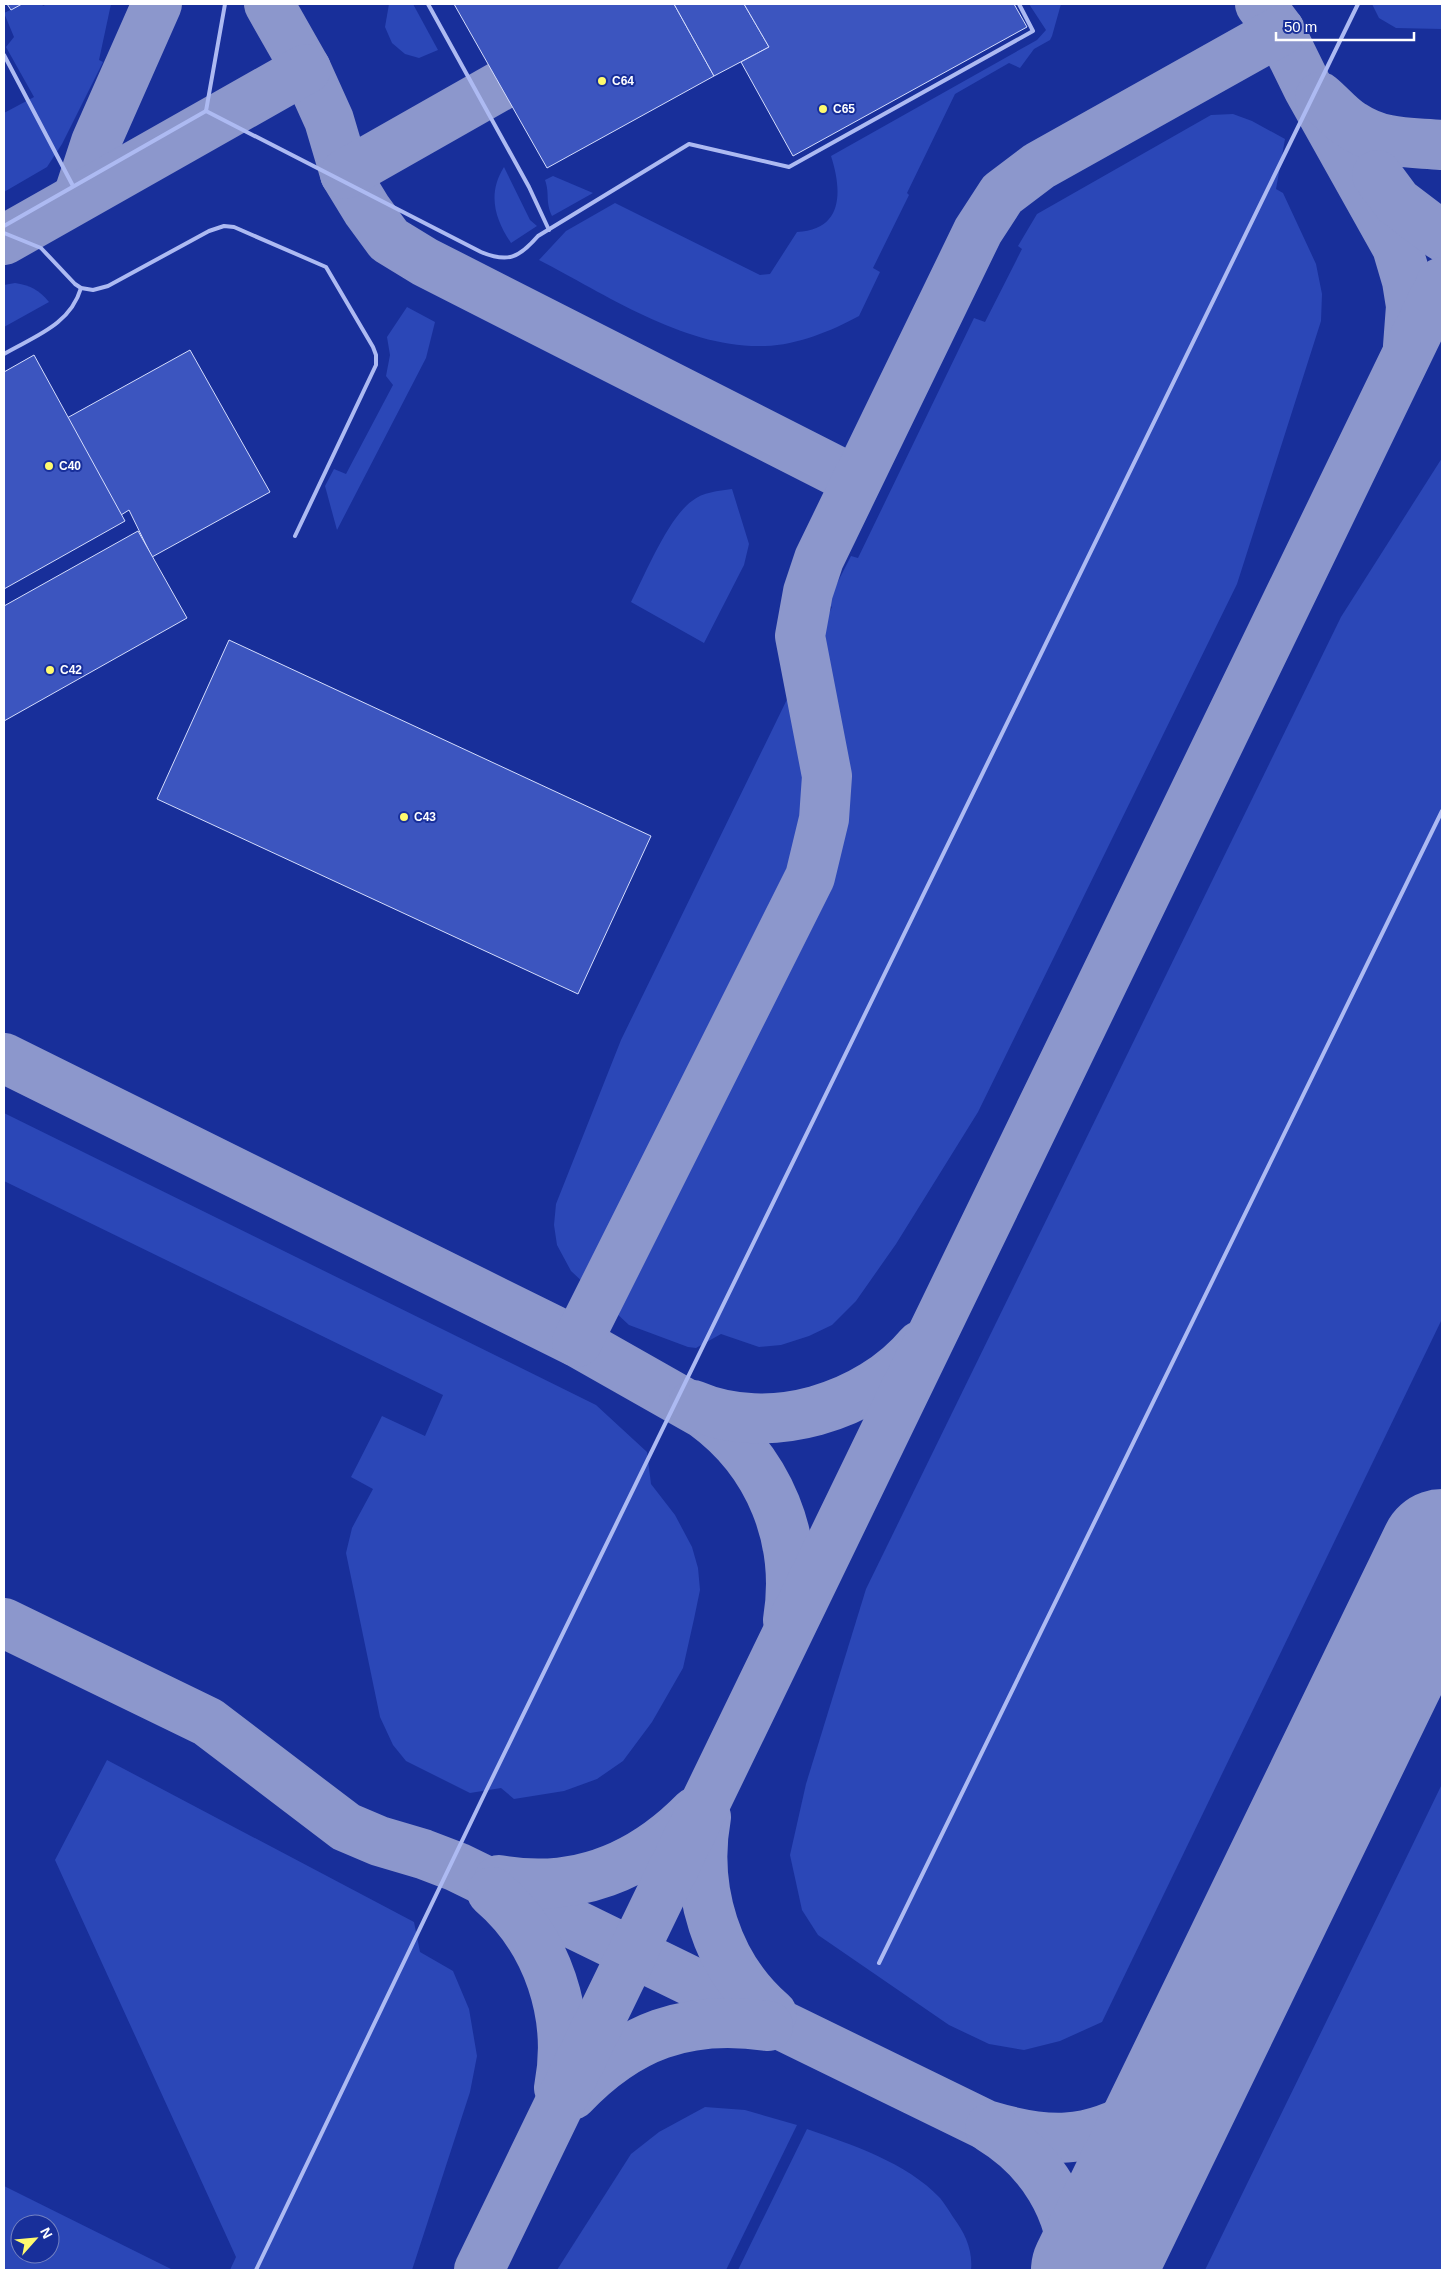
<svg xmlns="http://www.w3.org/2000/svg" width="1446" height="2274" viewBox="0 0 1446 2274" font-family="Helvetica,sans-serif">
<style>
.green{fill:#2b47b7;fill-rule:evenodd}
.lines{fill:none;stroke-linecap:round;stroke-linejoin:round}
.taxiway{stroke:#8c97cc;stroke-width:50}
.runway{stroke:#8c97cc;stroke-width:124}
.building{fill:#3c55bf;stroke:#d4dcfc}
.lane{stroke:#adbaf2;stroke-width:4}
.poi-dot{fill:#fffa6e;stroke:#182f9a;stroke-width:2}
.labels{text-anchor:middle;stroke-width:4;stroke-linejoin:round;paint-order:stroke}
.poi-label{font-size:12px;font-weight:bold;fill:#fff;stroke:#182f9a;text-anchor:start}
</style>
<rect width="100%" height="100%" fill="#182f9a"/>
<!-- green -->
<g class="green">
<polygon points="23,4 42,4 43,6 47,4 111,4 99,60 103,62 62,144 47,167 4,192 4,113 34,97 6,47 14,37 4,13"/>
<polygon points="389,4 413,4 438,50 419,58 405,54 392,43 385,27"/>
<path d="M1029,4H1061L1052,36L1050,40L1034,49L1020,68L1009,63L955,94L907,193L909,195L873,268L880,272L859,316C831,331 798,345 765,346C686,349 607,295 539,260L566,231L615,203L760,275L770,274L797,232C844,230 842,190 831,156L1037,40L1046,30Z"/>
<polygon points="1372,4 1442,4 1442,29 1396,28 1379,18"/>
<polygon points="1233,114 1252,121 1285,139 1276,189 1283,193 1316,264 1322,294 1321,321 1237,584 978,1112 896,1244 856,1301 832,1325 809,1336 781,1345 759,1347 721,1334 696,1348 688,1347 629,1325 571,1271 557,1245 554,1225 556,1204 621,1040 832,607 827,603 851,556 858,558 974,318 985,322 1022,249 1018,246 1037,214 1211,115"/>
<path d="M504,167L530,220L537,226L511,243C495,219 487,194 504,167Z"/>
<path d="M553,176L593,193L552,216C545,201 550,194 545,180Z"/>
<path d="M15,283C30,285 39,290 49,302L4,327V285Z"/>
<polygon points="407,307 435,322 426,358 337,530 325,486 334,469 346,474 393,385 386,376 390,355 387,337"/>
<polygon points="1442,458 1442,1319 1102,2022 1060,2041 1024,2050 989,2044 949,2025 818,1935 802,1910 790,1855 806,1784 866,1589 1341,617"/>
<path d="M732,489L749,544L744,565L704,643L631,602C645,575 668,518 692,501C703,492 718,491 732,489Z"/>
<polygon points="4,1113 596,1405 647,1452 651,1484 675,1515 692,1547 698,1568 700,1590 694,1619 683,1668 652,1722 623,1761 597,1779 564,1791 514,1799 501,1788 470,1793 406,1761 393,1745 380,1717 346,1553 352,1528 373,1489 351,1477 382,1416 425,1436 443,1395 4,1181"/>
<polygon points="107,1760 414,1922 420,1952 453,1971 469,2009 477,2056 470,2092 412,2270 230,2270 236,2257 55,1860"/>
<polygon points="1442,1784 1442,2270 1205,2270 1412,1846"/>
<polygon points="705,2107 745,2110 797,2125 726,2270 557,2270 631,2154 659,2132"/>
<path d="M807,2129C852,2145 906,2162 940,2198C945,2204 949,2211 953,2217C965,2233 973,2250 971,2270H738Z"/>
<path d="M4,2186L173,2270H4ZM20,2224H50V2254H20Z"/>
</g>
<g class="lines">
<!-- taxiway -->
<g class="taxiway">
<polyline points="269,4 306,69 329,120 345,174 367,210 389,240 425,262 856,481"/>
<polyline points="1260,4 1280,31 1308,88 1397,247 1407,281 1411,306 1408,346"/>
<path d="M1320,97C1331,106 1340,118 1352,125C1382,145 1410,142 1442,145"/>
<polyline points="345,174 500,86"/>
<polyline points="1377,175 1397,202 1442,236"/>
<polyline points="78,197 96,142 157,4"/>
<polyline points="4,240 306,69"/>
<path d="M4,1058L577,1342L704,1414C770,1462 801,1540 788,1620"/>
<polyline points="577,1342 810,877 824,819 827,776 800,636 808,592 819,559 978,231 1002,194 1039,166 1280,31"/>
<path d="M693,1405C769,1438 869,1407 920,1346"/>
<path d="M4,1623L208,1722L346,1827L379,1841L423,1854L457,1867L986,2125C1046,2143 1088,2145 1143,2111C1162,2100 1178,2087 1191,2068"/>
<path d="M706,1817C693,1888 716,1966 772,2014"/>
<path d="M499,1880C576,1894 641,1867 695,1812"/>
<path d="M492,1892C548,1940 573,2016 559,2088"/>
<path d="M572,2095C628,2036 687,2014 768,2026"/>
<path d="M990,2128C1041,2159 1073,2210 1074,2270"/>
<polyline points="479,2270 1442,282"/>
</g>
<!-- runway -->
<polyline class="runway" points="1093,2270 1442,1551"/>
</g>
<!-- building -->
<g class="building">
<polygon points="7,4 22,4 11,10"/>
<polygon points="454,4 674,4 714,76 547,168"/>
<polygon points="674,4 744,4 769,47 714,76"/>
<polygon points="744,4 1014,4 1027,27 793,156 741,62 769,47"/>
<polygon points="190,350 270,492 152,557 129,510 121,515 67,418"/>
<polygon points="34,355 125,521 4,589 4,372"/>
<polygon points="138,531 187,618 4,721 4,606"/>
<polygon points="229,640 651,836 578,994 157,799"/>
</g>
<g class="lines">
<!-- lane -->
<g class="lane">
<polyline points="428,4 529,187 549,230"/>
<polyline points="4,55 73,186"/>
<path d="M206,111L481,252C508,263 519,258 538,236L689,144L789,167L1033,31L1019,4"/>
<polyline points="206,111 225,4"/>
<polyline points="4,226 206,111"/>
<polyline points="4,233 41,248 75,284 81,288 93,290 108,286 209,231 224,226 234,227 326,267 373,347 376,355 376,365 295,536"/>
<path d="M4,354C35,336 70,325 81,288"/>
<polyline points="879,1963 1442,811"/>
<polyline points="256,2270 485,1793 1358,4"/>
</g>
</g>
<!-- markers -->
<g class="poi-dot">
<circle cx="602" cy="81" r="5"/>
<circle cx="823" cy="109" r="5"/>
<circle cx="49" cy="466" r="5"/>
<circle cx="50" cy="670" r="5"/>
<circle cx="404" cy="817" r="5"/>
</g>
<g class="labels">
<!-- poi labels -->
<g class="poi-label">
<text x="612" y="85">C64</text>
<text x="833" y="113">C65</text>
<text x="59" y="470">C40</text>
<text x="60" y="674">C42</text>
<text x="414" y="821">C43</text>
</g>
</g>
<!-- border -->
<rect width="1446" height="2274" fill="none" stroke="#ffffff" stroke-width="10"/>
<!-- north arrow -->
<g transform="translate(35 2239) rotate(63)"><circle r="24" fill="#182f9a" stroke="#7482c2"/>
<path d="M0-4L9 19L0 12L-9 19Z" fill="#fffa6e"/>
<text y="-8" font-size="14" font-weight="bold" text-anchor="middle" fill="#ffffff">N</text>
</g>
<!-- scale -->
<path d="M1276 32v8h138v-8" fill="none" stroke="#ffffff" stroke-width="2.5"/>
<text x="1284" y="32" font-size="15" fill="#ffffff" stroke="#182f9a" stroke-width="4" paint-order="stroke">50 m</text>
</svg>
